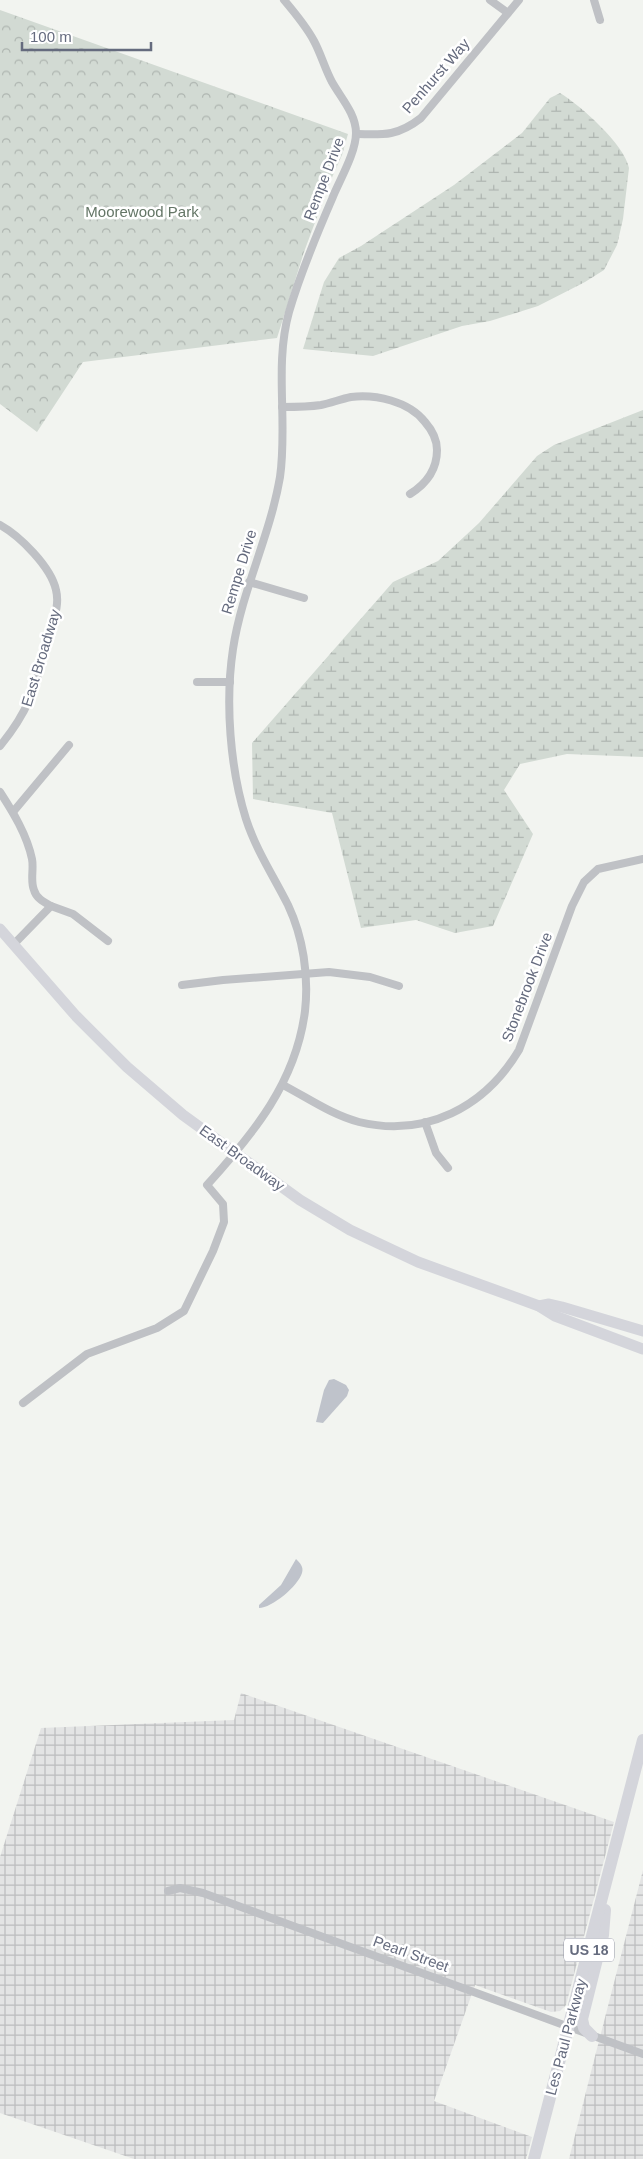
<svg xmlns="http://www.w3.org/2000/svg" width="643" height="2159" viewBox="0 0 643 2159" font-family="Arial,sans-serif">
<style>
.industrial{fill:url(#industrial-grid)}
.forest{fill:url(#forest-crowns)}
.wetland{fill:url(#wetland-marsh)}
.water{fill:#bfc3cb}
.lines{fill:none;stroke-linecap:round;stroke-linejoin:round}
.minor{stroke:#bfc1c5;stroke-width:8}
.secondary{stroke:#d4d5db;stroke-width:11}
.primary{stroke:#d4d5db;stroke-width:12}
.labels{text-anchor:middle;stroke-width:5;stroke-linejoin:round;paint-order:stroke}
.shield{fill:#fff;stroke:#9397a5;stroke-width:1}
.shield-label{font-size:14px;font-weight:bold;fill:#656b7e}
.street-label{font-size:15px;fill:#656b7e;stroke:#fff}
.park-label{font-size:15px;fill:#647666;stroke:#fff}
</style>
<defs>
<pattern id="industrial-grid" width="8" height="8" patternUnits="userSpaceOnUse" patternTransform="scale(1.25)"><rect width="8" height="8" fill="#e3e4e4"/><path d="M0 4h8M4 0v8" fill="none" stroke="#bcbdbe"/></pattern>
<pattern id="forest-crowns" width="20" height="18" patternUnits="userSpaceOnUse" patternTransform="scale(1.25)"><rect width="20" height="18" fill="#d2dad3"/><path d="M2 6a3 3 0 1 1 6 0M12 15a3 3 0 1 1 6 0" fill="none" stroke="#aeb5b0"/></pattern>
<pattern id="wetland-marsh" width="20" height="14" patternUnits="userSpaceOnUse" patternTransform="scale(1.25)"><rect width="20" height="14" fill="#d2dad3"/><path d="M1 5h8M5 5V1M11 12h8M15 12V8" fill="none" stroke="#aeb5b0"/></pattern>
</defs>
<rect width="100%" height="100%" fill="#f2f4f0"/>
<!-- industrial -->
<g class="industrial">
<polygon points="241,1693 614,1822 566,2005 560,2011 551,2012 475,1985 434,2101 532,2137 526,2159 134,2159 0,2113 0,1857 41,1728 234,1720"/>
<polygon points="643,1870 643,2159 569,2159 592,2068"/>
</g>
<!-- forest -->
<polygon class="forest" points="0,10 348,134 342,155 330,182 304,252 277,338 83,362 37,432 0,404"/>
<!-- wetland -->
<g class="wetland">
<path d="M560,93C580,105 625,145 629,168L623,219L617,245L604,270L585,282L538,306L490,321L462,326L373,356L303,349L324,282L339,258L361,246L454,185L522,133L550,98Z"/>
<polygon points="643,410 643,757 567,754 520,764 504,790 533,834 493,926 455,933 416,920 361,928 332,813 253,799 252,743 393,582 438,561 479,523 537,456 554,445"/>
</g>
<!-- water -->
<g class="water">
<polygon points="334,1379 346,1385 349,1390 347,1396 323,1423 316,1422 324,1390 329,1380"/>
<path d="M296,1559C300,1563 304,1567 302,1573C298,1586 272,1608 259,1608V1605L281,1585Z"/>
</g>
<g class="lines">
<!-- minor -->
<g class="minor">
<polyline points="490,0 508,13"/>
<polyline points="594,0 600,20"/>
<path d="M356,134C384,135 398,136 421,118L519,0"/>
<path d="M282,407C295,407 308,407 321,405C331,403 341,399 351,397C375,394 409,401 425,422C432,430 437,439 437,450C437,469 426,484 410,494"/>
<path d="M0,525C20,536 51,567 56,590C60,606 53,620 49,635C36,682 33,706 0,746"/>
<polyline points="249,582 304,598"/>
<polyline points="197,682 230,682"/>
<path d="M0,792C13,812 27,835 32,859C34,869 30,881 34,890C36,898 44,902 51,906"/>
<polyline points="13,812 69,745"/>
<polyline points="13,945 51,906 73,914 108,941"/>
<polyline points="182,985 223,980 329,972 370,977 399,986"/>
<path d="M283,1085C308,1098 332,1115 359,1122C426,1138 485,1107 519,1050L572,906L584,882L598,869L643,859"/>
<polyline points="425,1122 436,1153 448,1168"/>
<path d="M23,1403L87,1354L157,1328L184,1311L213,1251L224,1222L223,1204L207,1185C254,1133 296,1082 305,1011C309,975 303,937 288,905C274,877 256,850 246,819C230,768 225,702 233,649C242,590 270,536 280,477C288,422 274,366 289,312C300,274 316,236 332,199C339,181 356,153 356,133C356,114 341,98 332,82C325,69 321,54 314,41C306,26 295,13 284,0"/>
<polyline points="168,1891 180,1888 203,1893 643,2054"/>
</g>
<!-- secondary -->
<g class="secondary">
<polyline points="0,929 76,1016 127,1067 183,1115 300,1200 350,1230 418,1262 539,1306 555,1316 643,1349"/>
<polyline points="539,1306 549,1304 562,1307 643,1331"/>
</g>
<!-- primary -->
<g class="primary">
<polyline points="592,2036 584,2028 582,2019 603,1935 605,1910"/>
<polyline points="534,2159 643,1740"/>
</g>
</g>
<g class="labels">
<!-- shield labels -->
<rect class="shield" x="564" y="1938.5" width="50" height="23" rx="4"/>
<g class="shield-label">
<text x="589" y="1955">US 18</text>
</g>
<!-- street labels -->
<g class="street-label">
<text transform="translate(436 76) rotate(-49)" y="5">Penhurst Way</text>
<text transform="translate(324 179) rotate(-69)" y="5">Rempe Drive</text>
<text transform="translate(239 572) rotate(-73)" y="5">Rempe Drive</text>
<text transform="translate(41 658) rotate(-73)" y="5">East Broadway</text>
<text transform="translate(527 987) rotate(-69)" y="5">Stonebrook Drive</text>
<text transform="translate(242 1158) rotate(36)" y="5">East Broadway</text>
<text transform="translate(411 1954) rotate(20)" y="5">Pearl Street</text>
<text transform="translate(566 2037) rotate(-75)" y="5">Les Paul Parkway</text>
</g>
<!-- park labels -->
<g class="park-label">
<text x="142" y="217">Moorewood Park</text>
</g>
</g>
<!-- scale -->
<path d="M22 42v8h129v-8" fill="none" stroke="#656b7e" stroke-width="2.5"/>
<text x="30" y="42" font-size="15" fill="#656b7e" stroke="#ffffff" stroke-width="4" paint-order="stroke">100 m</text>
</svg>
